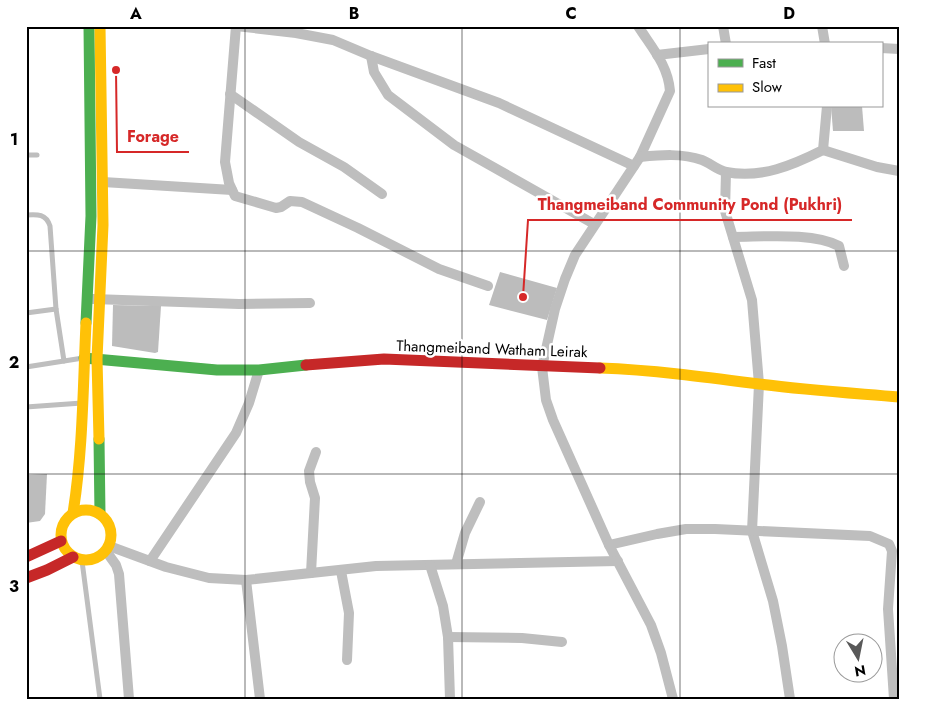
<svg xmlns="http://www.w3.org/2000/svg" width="925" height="725" viewBox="0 0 925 725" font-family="Jost,sans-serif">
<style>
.water{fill:#bcbcbc}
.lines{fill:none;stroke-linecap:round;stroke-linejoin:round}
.lane{stroke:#bebebe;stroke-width:5}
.street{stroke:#bebebe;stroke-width:10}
.fast{stroke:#4caf50;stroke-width:11}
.slow{stroke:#ffc107;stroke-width:11}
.jam{stroke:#c62828;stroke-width:11}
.grid{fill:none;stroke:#000;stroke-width:1;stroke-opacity:0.55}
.labels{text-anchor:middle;stroke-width:5;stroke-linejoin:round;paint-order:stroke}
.street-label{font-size:15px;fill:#000;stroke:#fff}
.leader{fill:none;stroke:#d62828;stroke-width:2}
.callout-dot{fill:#d62828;stroke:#fff;stroke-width:2}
.callout-label{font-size:16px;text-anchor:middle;font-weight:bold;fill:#d62828;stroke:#fff;stroke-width:5;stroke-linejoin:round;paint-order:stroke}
.neatline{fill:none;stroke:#000;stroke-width:2}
.grid-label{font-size:16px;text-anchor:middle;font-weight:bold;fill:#000}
</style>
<rect width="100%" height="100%" fill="#fff"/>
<!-- water -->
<g class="water">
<polygon points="831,106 862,106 864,131 833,131"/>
<polygon points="500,272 557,288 547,320 489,305"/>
<polygon points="113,305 161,306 158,352 155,353 112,346"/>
<polygon points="47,474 45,514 40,521 26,523 26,475"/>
</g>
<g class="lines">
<!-- lane -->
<g class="lane">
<polyline points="26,155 37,155"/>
<path d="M26,215C38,214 46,214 50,226L56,309L64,361"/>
<polyline points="26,313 56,309"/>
<polyline points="26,367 83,358"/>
<polyline points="26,407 82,403"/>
<polyline points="82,561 100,699"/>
</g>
<!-- street -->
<g class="street">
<polyline points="236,26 225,162 229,183 235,196 276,208 281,207 290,201 302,202 358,228 439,269 488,286"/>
<polyline points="236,26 296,33 333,40 371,56 499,103 634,166"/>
<path d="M638,26C652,48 668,65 670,91L640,157L575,255L565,279L555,309L542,367L546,400L553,420L609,545L651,625L661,653L673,699"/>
<polyline points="723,26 726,44"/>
<polyline points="822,26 825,44"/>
<polyline points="881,48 899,49"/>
<polyline points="657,55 709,49"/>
<polyline points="371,56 374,72 388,95 454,145 594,224"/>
<polyline points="230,94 299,142 344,167 382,194"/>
<polyline points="823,150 877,167 899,171"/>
<path d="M640,157C661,155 682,153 702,160C710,163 717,170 726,172C761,179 793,165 823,150L827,106"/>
<polyline points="726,172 725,211 752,300 759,384 752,531 773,601 782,646 790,699"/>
<polyline points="103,182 232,190"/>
<path d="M733,237C763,237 813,232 839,246L844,266"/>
<polyline points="93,299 239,304 310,303"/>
<polyline points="609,545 657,534 686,529 715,529 870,536 889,544 892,551 888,609 894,699"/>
<polyline points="109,546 166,567 209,578 246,580 376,566 618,561"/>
<polyline points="106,551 116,565 119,574 129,699"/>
<polyline points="150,561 236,433 249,403 259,370"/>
<polyline points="456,564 465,533 480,502"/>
<polyline points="430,565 443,606 448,637 450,699"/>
<polyline points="341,571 349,613 347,660"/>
<polyline points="311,573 315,498 310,482 309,471 316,452"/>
<polyline points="246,580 260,699"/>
<polyline points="448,637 522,638 562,642"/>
</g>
<!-- fast -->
<g class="fast">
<polyline points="86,323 91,216 89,26"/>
<polyline points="84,358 217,370 259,370 306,365"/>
<polyline points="99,439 100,514"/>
</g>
<!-- slow -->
<g class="slow">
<path d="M600,368C654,370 706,377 759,384C805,390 852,393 899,397"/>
<polyline points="99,439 97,359 103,225 100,26"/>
<circle cx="86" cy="535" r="25"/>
<path d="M73,513C83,450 83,386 86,323"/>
</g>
<!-- jam -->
<g class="jam">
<polyline points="306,365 384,359 600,368"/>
<polyline points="26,557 61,541"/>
<polyline points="26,578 47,570 73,557"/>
</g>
</g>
<!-- grid -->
<path class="grid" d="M245,26V699M462,26V699M680,26V699M26,251H899M26,474H899"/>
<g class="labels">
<!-- street labels -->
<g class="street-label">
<text transform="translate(492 349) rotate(2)" y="5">Thangmeiband Watham Leirak</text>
</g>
</g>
<!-- callouts -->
<path class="leader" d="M116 70L117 152H189M523 297L528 220H852"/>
<g class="callout-dot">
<circle cx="116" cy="70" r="5"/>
<circle cx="523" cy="297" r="5"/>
</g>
<g class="callout-label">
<text x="153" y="142">Forage</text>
<text x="690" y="210">Thangmeiband Community Pond (Pukhri)</text>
</g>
<!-- border -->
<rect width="925" height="725" fill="none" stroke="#ffffff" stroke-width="55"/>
<!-- legend -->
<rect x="708" y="42" width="175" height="65" fill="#ffffff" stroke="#999999"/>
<rect x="718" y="59" width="25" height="8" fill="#4caf50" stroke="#999999"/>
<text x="752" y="68" font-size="15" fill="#000000">Fast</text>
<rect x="718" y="84" width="25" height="8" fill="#ffc107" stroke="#999999"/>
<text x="752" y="92" font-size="15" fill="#000000">Slow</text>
<!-- north arrow -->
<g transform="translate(858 658) rotate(170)"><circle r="24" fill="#ffffff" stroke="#999999"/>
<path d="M0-4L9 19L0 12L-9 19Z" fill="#595959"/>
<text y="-8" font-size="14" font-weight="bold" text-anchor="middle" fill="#000000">N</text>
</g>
<rect x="28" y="28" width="870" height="670" class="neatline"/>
<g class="grid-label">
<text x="136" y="19">A</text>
<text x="354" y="19">B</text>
<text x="571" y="19">C</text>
<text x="789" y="19">D</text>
<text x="14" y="145">1</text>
<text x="14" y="368">2</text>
<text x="14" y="592">3</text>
</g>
</svg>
